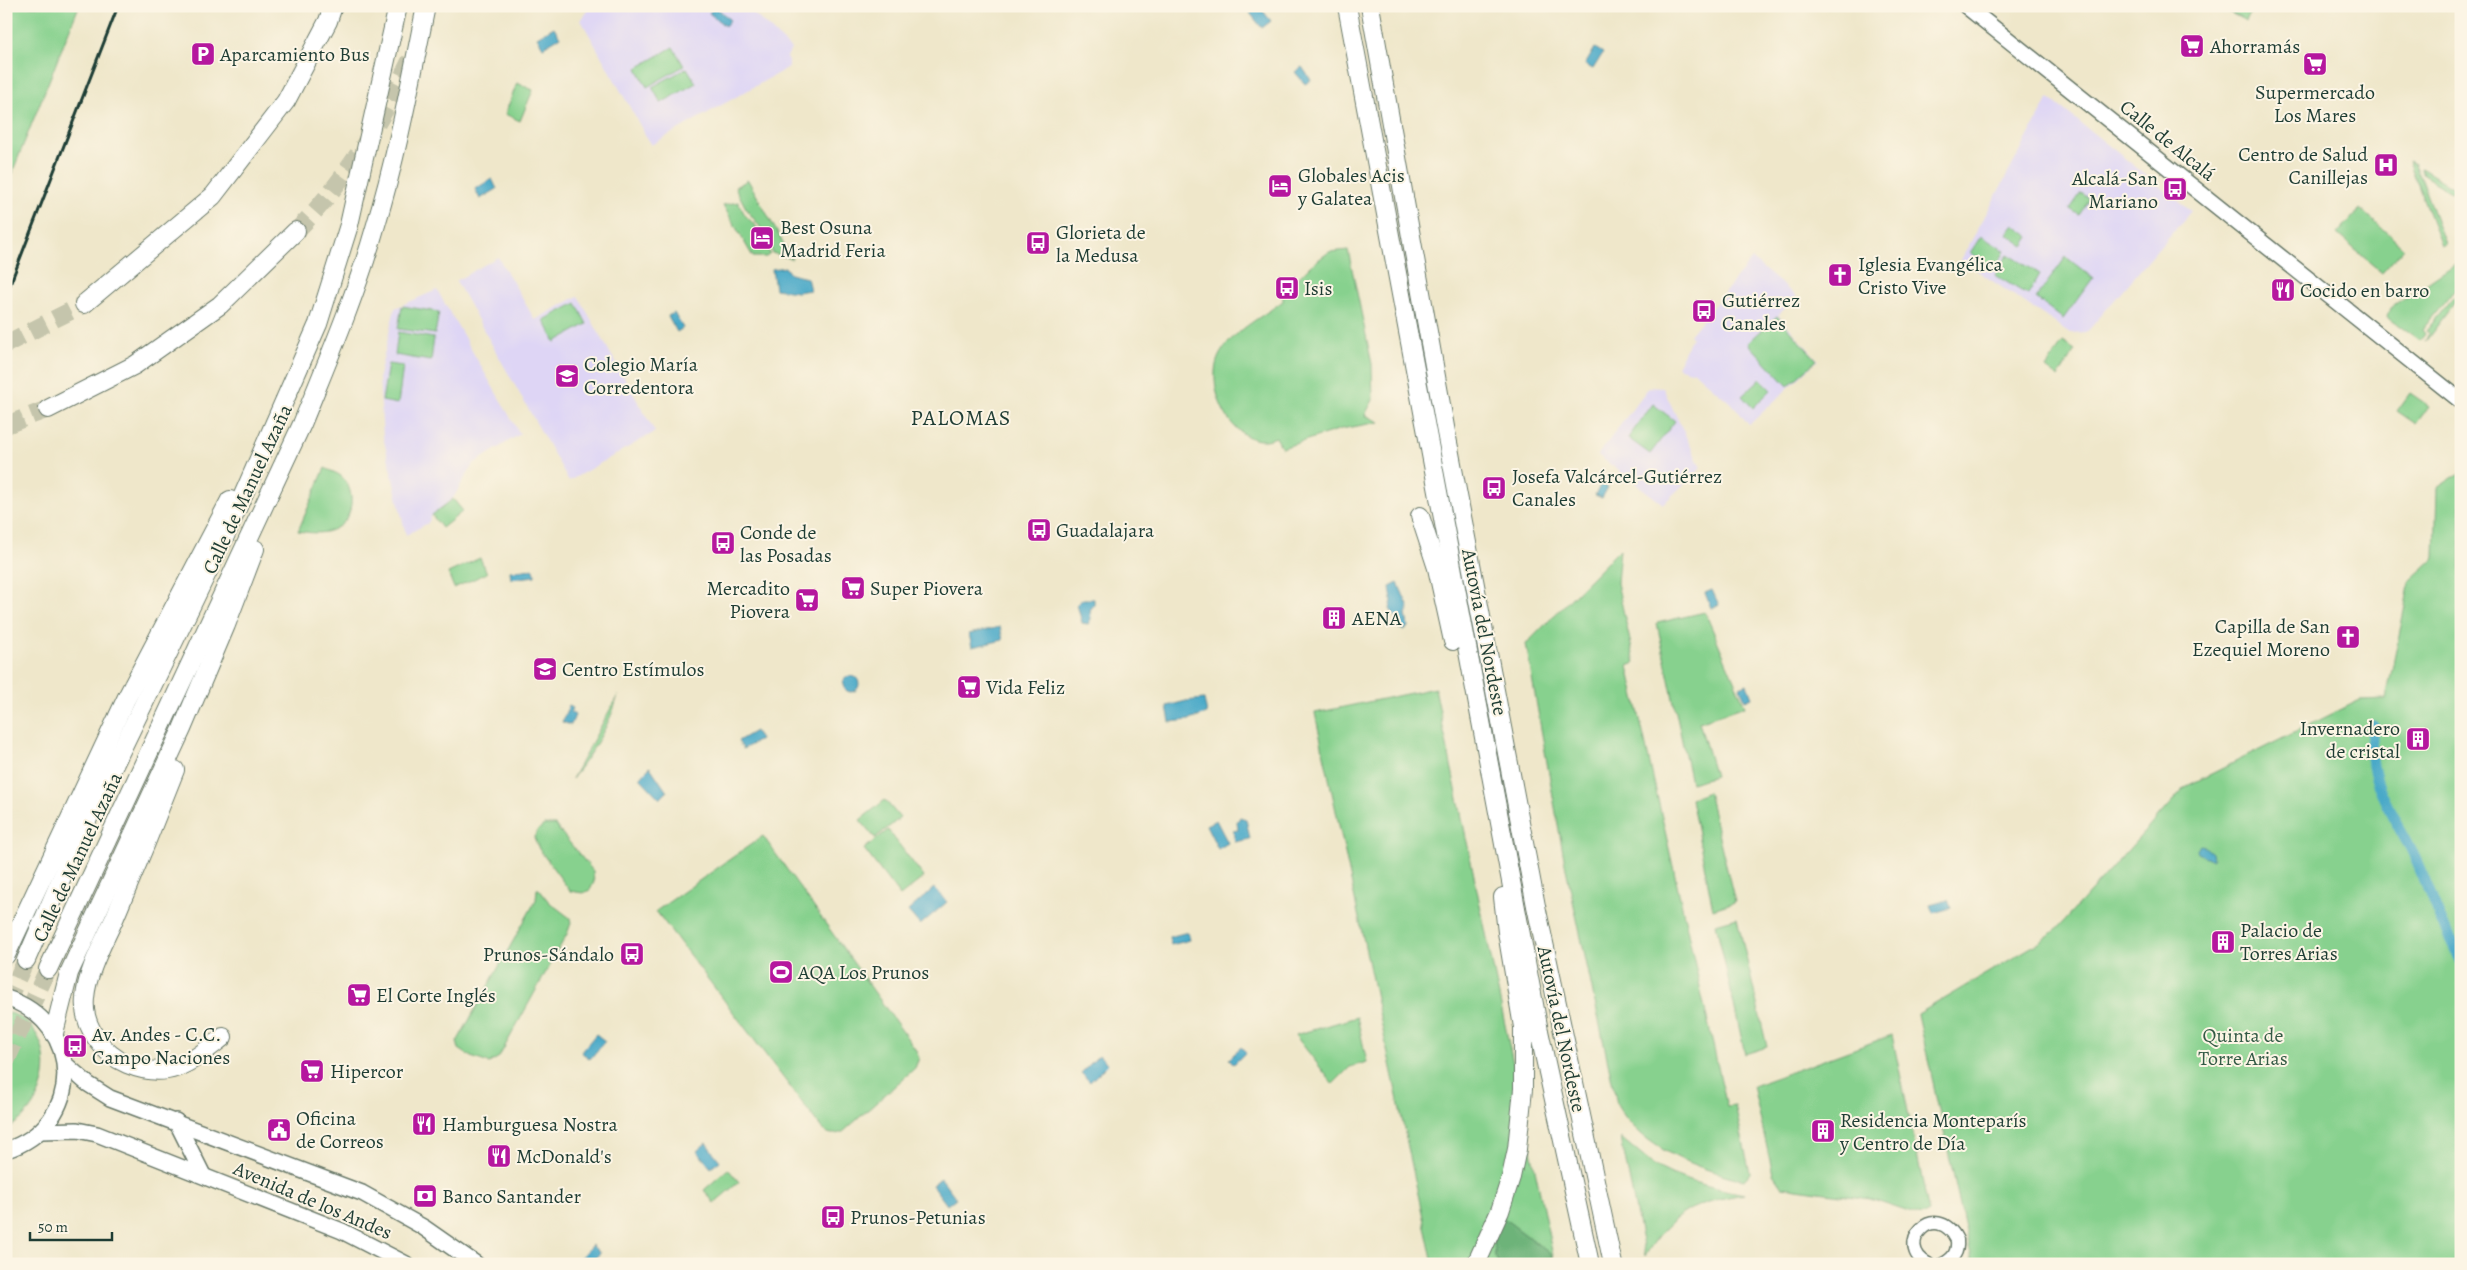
<svg xmlns="http://www.w3.org/2000/svg" width="2467" height="1270" viewBox="0 0 2467 1270" font-family="Alegreya,serif">
<style>
.built{fill:#ded5f5}
.green{fill:#87d18e;stroke:#538761}
.forest{fill:#6db379;stroke:#467856}
.water{fill:#49a9c8;stroke:#34737e}
.lines{fill:none;stroke-linecap:round;stroke-linejoin:round}
.canal{stroke:#49a9c8;stroke-width:11}
.highway-tunnel{stroke:#c5c5ac;stroke-width:18;stroke-dasharray:18 9;stroke-linecap:butt}
.minor-casing{stroke:#687868;stroke-width:15}
.major-casing{stroke:#687868;stroke-width:18}
.highway-casing{stroke:#687868;stroke-width:20}
.minor{stroke:#fff;stroke-width:12}
.major{stroke:#fff;stroke-width:15}
.highway{stroke:#fff;stroke-width:18}
.rail{stroke:#1f3d34;stroke-width:3}
.labels{text-anchor:middle;stroke-width:4;stroke-linejoin:round;paint-order:stroke}
.poi-label{font-size:20px;fill:#1f3d34;stroke:#fcf5e5;text-anchor:start}
.street-label{font-size:20px;fill:#1f3d34;stroke:#fcf5e5}
.park-label{font-size:20px;fill:#345b46;stroke:#fcf5e5}
.quarter-label{font-size:22px;letter-spacing:1px;fill:#1f3d34;stroke:#fcf5e5}
</style>
<rect width="100%" height="100%" fill="#fcf5e5"/>
<filter id="ink" filterUnits="userSpaceOnUse"><feTurbulence type="fractalNoise" baseFrequency=".02" numOctaves="2"/><feDisplacementMap in="SourceGraphic" scale="10" xChannelSelector="R" yChannelSelector="G"/><feConvolveMatrix kernelMatrix="1 2 1 2 8 2 1 2 1" color-interpolation-filters="sRGB"/></filter>
<filter id="wash" filterUnits="userSpaceOnUse"><feTurbulence type="fractalNoise" baseFrequency=".0096" numOctaves="4" result="noise"/><feDisplacementMap in="SourceGraphic" scale="20" xChannelSelector="R" yChannelSelector="G"/><feGaussianBlur stdDeviation="1.12" result="paint"/><feColorMatrix in="noise" values="0 0 0 0 0 0 0 0 0 0 0 0 0 0 0 0 0 1.4 0 .05"/><feComposite in="paint" operator="in"/></filter>
<g filter="url(#wash)">
<rect width="100%" height="100%" fill="#efe7ca"/>
<!-- built -->
<g class="built">
<polygon points="590,6 746,6 791,49 787,57 789,67 651,145 581,20"/>
<polygon points="2049,98 2191,211 2087,332 2070,333 1961,260"/>
<polygon points="498,257 535,320 578,296 655,432 569,481 456,281"/>
<polygon points="1752,259 1797,297 1778,315 1818,360 1749,425 1735,407 1695,372 1677,367 1692,337 1690,335"/>
<polygon points="437,290 520,434 473,464 453,498 432,515 428,523 406,535 383,436 379,376 395,308"/>
<polygon points="1649,387 1663,388 1701,468 1663,504 1598,455"/>
</g>
<!-- green -->
<g class="green">
<polygon points="6,6 79,6 6,188"/>
<polygon points="2217,6 2253,6 2246,21"/>
<polygon points="673,47 684,66 647,87 637,68"/>
<polygon points="687,68 696,83 661,103 652,87"/>
<polygon points="517,83 533,90 520,121 505,114"/>
<polygon points="2409,161 2415,164 2445,244 2441,246"/>
<polygon points="2421,168 2459,191 2456,195 2423,175"/>
<polygon points="748,180 792,259 772,253 768,237 747,210 735,187"/>
<polygon points="2081,193 2090,199 2079,215 2070,209"/>
<polygon points="738,202 745,215 756,226 770,254 766,257 753,257 723,205"/>
<polygon points="2360,209 2404,248 2382,273 2337,234"/>
<polygon points="2014,225 2030,237 2024,246 2007,234"/>
<polygon points="1981,236 2005,251 1995,268 1970,253"/>
<path d="M1348,250L1372,364L1373,400L1365,415L1380,422L1341,429L1282,448L1276,437C1236,455 1203,389 1219,356C1231,332 1262,317 1283,301V293L1310,266L1329,252Z"/>
<polygon points="2008,254 2040,274 2028,295 1995,275"/>
<polygon points="2066,257 2093,278 2063,319 2036,298"/>
<polygon points="2461,260 2461,282 2422,330 2425,334 2420,341 2390,319 2388,316 2391,308"/>
<polygon points="2461,288 2461,294 2425,342 2429,333 2426,331"/>
<polygon points="576,303 587,324 555,342 544,320"/>
<polygon points="402,306 439,312 435,334 398,329"/>
<polygon points="1777,316 1817,360 1788,386 1748,343"/>
<polygon points="398,332 434,338 431,361 395,355"/>
<polygon points="2063,342 2075,350 2058,377 2046,368"/>
<polygon points="388,364 403,366 398,404 382,401"/>
<polygon points="1760,379 1771,390 1753,408 1742,396"/>
<polygon points="2410,393 2429,406 2416,424 2397,411"/>
<polygon points="1653,404 1675,421 1650,454 1628,438"/>
<path d="M325,468C330,471 338,473 342,477C356,491 354,519 336,528C324,535 311,533 298,531Z"/>
<polygon points="2461,472 2461,1264 1973,1264 1918,1014 2033,946 2055,931 2185,787 2360,700 2386,699 2410,581 2435,558 2437,488"/>
<polygon points="453,499 463,511 442,528 432,515"/>
<path d="M1620,549L1617,583L1635,663L1628,666L1727,1107L1735,1106L1750,1173L1744,1180C1697,1169 1640,1148 1617,1104L1565,864L1526,644Z"/>
<polygon points="480,558 487,573 454,588 448,573"/>
<polygon points="1705,612 1745,706 1699,722 1715,776 1691,783 1657,623"/>
<polygon points="1435,688 1553,1256 1493,1210 1495,1256 1499,1264 1433,1264 1315,713"/>
<path d="M618,695C610,726 591,753 572,779Z"/>
<polygon points="1708,792 1735,902 1713,909 1691,799"/>
<polygon points="885,800 900,818 875,838 860,820"/>
<polygon points="544,825 555,825 593,871 594,882 590,890 583,893 570,891 539,849 534,837 538,830"/>
<polygon points="888,830 924,877 900,896 864,849"/>
<path d="M763,836L915,1049L919,1058L915,1068L843,1132C834,1135 830,1135 823,1130L656,911Z"/>
<polygon points="537,889 539,889 549,902 570,918 571,923 567,934 499,1057 489,1063 471,1057 459,1049 457,1042 536,900"/>
<polygon points="1737,918 1767,1047 1745,1054 1716,924"/>
<path d="M6,1011C62,1029 53,1107 6,1129Z"/>
<polygon points="1357,1017 1367,1062 1350,1067 1333,1084 1295,1035"/>
<polygon points="1892,1035 1929,1212 1921,1216 1870,1199 1782,1187 1773,1174 1753,1086"/>
<path d="M1621,1138C1631,1146 1641,1155 1651,1163C1678,1181 1712,1187 1744,1194C1694,1203 1672,1212 1645,1256Z"/>
<polygon points="728,1169 739,1182 714,1203 704,1190"/>
</g>
<!-- forest -->
<polygon class="forest" points="1493,1210 1553,1256 1555,1264 1499,1264 1495,1256"/>
<!-- water -->
<g class="water">
<polygon points="715,6 730,20 725,26 709,13"/>
<polygon points="1259,6 1271,21 1262,28 1250,13"/>
<polygon points="554,27 560,37 543,47 537,37"/>
<polygon points="1595,48 1603,53 1593,69 1585,65"/>
<polygon points="1302,67 1311,80 1305,84 1295,72"/>
<polygon points="492,179 497,189 480,199 475,189"/>
<polygon points="785,267 790,274 807,278 810,290 797,292 775,289 772,269"/>
<polygon points="674,313 683,328 677,332 668,316"/>
<polygon points="1601,484 1608,487 1602,498 1595,495"/>
<polygon points="534,569 535,576 511,579 510,571"/>
<polygon points="1398,583 1409,608 1406,614 1408,627 1404,630 1397,628 1395,616 1390,609 1392,601 1390,587"/>
<polygon points="1712,590 1719,605 1711,608 1705,593"/>
<polygon points="1083,599 1094,599 1094,605 1090,610 1091,619 1088,624 1082,623 1077,604"/>
<polygon points="1000,627 1003,640 972,647 969,634"/>
<circle cx="851" cy="684" r="8"/>
<polygon points="1747,684 1752,697 1745,700 1740,687"/>
<polygon points="1204,699 1207,714 1189,720 1170,722 1167,706 1186,701"/>
<polygon points="569,706 573,708 570,712 575,715 571,725 562,722"/>
<polygon points="755,731 760,740 743,749 738,741"/>
<polygon points="650,767 667,792 660,799 640,778"/>
<polygon points="1240,817 1246,819 1250,839 1235,842 1233,831 1238,830 1237,822"/>
<polygon points="1216,820 1228,843 1218,849 1206,825"/>
<polygon points="2200,845 2205,846 2212,852 2213,860 2198,853 2197,850"/>
<polygon points="934,888 947,902 920,925 908,911"/>
<polygon points="1948,900 1951,908 1933,913 1930,905"/>
<polygon points="1188,932 1190,940 1171,945 1169,937"/>
<polygon points="596,1034 605,1041 590,1059 581,1052"/>
<polygon points="1241,1047 1246,1052 1234,1064 1229,1059"/>
<polygon points="1099,1055 1108,1064 1090,1082 1081,1073"/>
<polygon points="706,1143 720,1161 711,1168 697,1151"/>
<polygon points="941,1178 956,1198 947,1205 932,1185"/>
<polygon points="592,1245 600,1253 590,1264 582,1264 578,1260"/>
</g>
<g class="lines">
<!-- canal -->
<path class="canal" d="M2373,726C2365,776 2387,804 2409,846C2421,868 2429,893 2439,916C2446,931 2454,946 2461,961"/>
</g>
</g>
<g filter="url(#ink)">
<g class="lines">
<!-- highway-tunnel -->
<g class="highway-tunnel">
<path d="M296,231C346,182 384,116 414,53"/>
<polyline points="6,344 84,304"/>
<polyline points="6,425 48,409"/>
<polyline points="6,1003 26,960"/>
<polyline points="6,1061 48,969"/>
</g>
<defs>
<path id="minor" d="M1928,1264C1892,1245 1936,1198 1957,1240C1958,1252 1954,1258 1943,1264"/>
<g id="major">
<polyline points="1966,6 2461,401"/>
<path d="M6,998C84,1023 85,1125 6,1150"/>
<polyline points="65,1064 88,1084 110,1098 362,1193 423,1227 476,1264"/>
<polyline points="176,1121 203,1175"/>
<polyline points="41,1131 77,1130 97,1134 342,1231 406,1264"/>
</g>
<g id="highway">
<polyline points="1347,6 1539,1031 1590,1264"/>
<polyline points="1370,6 1445,427 1536,906 1613,1264"/>
<polyline points="84,304 213,196 286,101 328,21 333,6"/>
<polyline points="48,409 135,365 220,305 296,231"/>
<polyline points="1420,516 1437,568 1453,641"/>
<path d="M175,770C156,819 136,868 115,917C104,942 87,971 85,998C82,1026 103,1054 127,1064C170,1082 191,1062 223,1037"/>
<polyline points="6,955 126,699 230,500"/>
<polyline points="26,960 81,833 226,534 318,324 349,225 398,6"/>
<path d="M48,969L302,424C328,360 356,295 375,228C397,156 411,80 426,6"/>
<polyline points="54,1033 69,973 182,729 226,625 255,549"/>
<polyline points="1476,1264 1500,1211 1511,1177 1517,1149 1523,1089 1523,1027 1507,932 1503,897"/>
</g>
</defs>
<!-- minor casing -->
<use href="#minor" class="minor-casing"/>
<!-- major casing -->
<use href="#major" class="major-casing"/>
<!-- highway casing -->
<use href="#highway" class="highway-casing"/>
<!-- minor -->
<use href="#minor" class="minor"/>
<!-- major -->
<use href="#major" class="major"/>
<!-- highway -->
<use href="#highway" class="highway"/>
<!-- rail -->
<polyline class="rail" points="6,295 118,6"/>
</g>
</g>
<!-- icons -->
<defs>
<symbol id="supermarket-square" viewBox="-11 -11 22 22"><rect x="-9" y="-9" width="18" height="18" rx="4" fill="#b5179e" stroke="#fcf5e5"/><path d="M-6-5.5h2.5l.6 2H6L4.5 2H-2.5L-4.4-4H-6ZM-1.5 3.2a1.3 1.3 0 1 0 .1 0ZM3 3.2a1.3 1.3 0 1 0 .1 0Z" fill="#fff"/></symbol>
<symbol id="parking-square" viewBox="-11 -11 22 22"><rect x="-9" y="-9" width="18" height="18" rx="4" fill="#b5179e" stroke="#fcf5e5"/><path d="M-3.5-5.5H1a3.5 3.5 0 0 1 0 7H-1V5.5H-3.5ZM-1-3.4V-.6H.8a1.4 1.4 0 0 0 0-2.8Z" fill="#fff"/></symbol>
<symbol id="hospital-square" viewBox="-11 -11 22 22"><rect x="-9" y="-9" width="18" height="18" rx="4" fill="#b5179e" stroke="#fcf5e5"/><path d="M-5-5h3v3.5h4V-5h3V5h-3V1.5h-4V5h-3Z" fill="#fff"/></symbol>
<symbol id="hotel-square" viewBox="-11 -11 22 22"><rect x="-9" y="-9" width="18" height="18" rx="4" fill="#b5179e" stroke="#fcf5e5"/><path d="M-6-4.5h1.5V1H6V5H4.5V3h-9V5H-6ZM-4 0a1.8 1.8 0 1 1 3.6 0ZM.5 0V-2.5h3Q6-2.5 6 0Z" fill="#fff"/></symbol>
<symbol id="bus-square" viewBox="-11 -11 22 22"><rect x="-9" y="-9" width="18" height="18" rx="4" fill="#b5179e" stroke="#fcf5e5"/><path d="M-5-6H5V4H4V6H2V4H-2V6H-4V4H-5ZM-3.5-4V0h7V-4ZM-3.5 1.2v1.5H-2V1.2ZM2 1.2v1.5H3.5V1.2Z" fill="#fff"/></symbol>
<symbol id="church-square" viewBox="-11 -11 22 22"><rect x="-9" y="-9" width="18" height="18" rx="4" fill="#b5179e" stroke="#fcf5e5"/><path d="M-1.2-6h2.4v3.5h3.3v2.4h-3.3V6h-2.4V-.1h-3.3v-2.4h3.3Z" fill="#fff"/></symbol>
<symbol id="restaurant-square" viewBox="-11 -11 22 22"><rect x="-9" y="-9" width="18" height="18" rx="4" fill="#b5179e" stroke="#fcf5e5"/><path d="M-5-6h1v4h1v-4h1v4h1v-4h1v5L-1.5 .5V6h-2V.5L-5-1ZM5-6V6H3V1.5H1.5Q1.5-4 5-6Z" fill="#fff"/></symbol>
<symbol id="school-square" viewBox="-11 -11 22 22"><rect x="-9" y="-9" width="18" height="18" rx="4" fill="#b5179e" stroke="#fcf5e5"/><path d="M0-5L7-2L0 1L-7-2ZM-4 1L0 2.5L4 1V4Q0 6-4 4Z" fill="#fff"/></symbol>
<symbol id="building-square" viewBox="-11 -11 22 22"><rect x="-9" y="-9" width="18" height="18" rx="4" fill="#b5179e" stroke="#fcf5e5"/><path d="M-4-6H4V6H1V3H-1V6H-4ZM-2.5-4.3h1.7v1.8h-1.7ZM.8-4.3h1.7v1.8H.8ZM-2.5-1h1.7V.8h-1.7ZM.8-1h1.7V.8H.8Z" fill="#fff"/></symbol>
<symbol id="stadium-square" viewBox="-11 -11 22 22"><rect x="-9" y="-9" width="18" height="18" rx="4" fill="#b5179e" stroke="#fcf5e5"/><path d="M0-5a6.5 5 0 1 0 0 10a6.5 5 0 1 0 0-10ZM-3.5-1.8h7v3.6h-7Z" fill="#fff"/></symbol>
<symbol id="civic-square" viewBox="-11 -11 22 22"><rect x="-9" y="-9" width="18" height="18" rx="4" fill="#b5179e" stroke="#fcf5e5"/><path d="M-.6-6.5H3V-4.5H.6V-3L4-1V1h2V6H-6V1h2V-1L-.6-3ZM-1.2 2.5V6h2.4V2.5Z" fill="#fff"/></symbol>
<symbol id="bank-square" viewBox="-11 -11 22 22"><rect x="-9" y="-9" width="18" height="18" rx="4" fill="#b5179e" stroke="#fcf5e5"/><path d="M-6-4H6V4H-6ZM0-2.3a2.3 2.3 0 1 0 0 4.6a2.3 2.3 0 1 0 0-4.6Z" fill="#fff"/></symbol>
</defs>
<g fill-rule="evenodd">
<use href="#supermarket-square" x="2178" y="32" width="28" height="28"/>
<use href="#parking-square" x="189" y="40" width="28" height="28"/>
<use href="#supermarket-square" x="2301" y="50" width="28" height="28"/>
<use href="#hospital-square" x="2372" y="151" width="28" height="28"/>
<use href="#hotel-square" x="1266" y="172" width="28" height="28"/>
<use href="#bus-square" x="2161" y="175" width="28" height="28"/>
<use href="#hotel-square" x="748" y="224" width="28" height="28"/>
<use href="#bus-square" x="1024" y="229" width="28" height="28"/>
<use href="#church-square" x="1826" y="261" width="28" height="28"/>
<use href="#bus-square" x="1273" y="274" width="28" height="28"/>
<use href="#restaurant-square" x="2269" y="276" width="28" height="28"/>
<use href="#bus-square" x="1690" y="297" width="28" height="28"/>
<use href="#school-square" x="553" y="362" width="28" height="28"/>
<use href="#bus-square" x="1480" y="474" width="28" height="28"/>
<use href="#bus-square" x="1025" y="516" width="28" height="28"/>
<use href="#bus-square" x="709" y="529" width="28" height="28"/>
<use href="#supermarket-square" x="839" y="574" width="28" height="28"/>
<use href="#supermarket-square" x="793" y="586" width="28" height="28"/>
<use href="#building-square" x="1320" y="604" width="28" height="28"/>
<use href="#church-square" x="2334" y="623" width="28" height="28"/>
<use href="#school-square" x="531" y="655" width="28" height="28"/>
<use href="#supermarket-square" x="955" y="673" width="28" height="28"/>
<use href="#building-square" x="2404" y="725" width="28" height="28"/>
<use href="#building-square" x="2209" y="928" width="28" height="28"/>
<use href="#bus-square" x="618" y="940" width="28" height="28"/>
<use href="#stadium-square" x="767" y="958" width="28" height="28"/>
<use href="#supermarket-square" x="345" y="981" width="28" height="28"/>
<use href="#bus-square" x="61" y="1032" width="28" height="28"/>
<use href="#supermarket-square" x="298" y="1057" width="28" height="28"/>
<use href="#restaurant-square" x="410" y="1110" width="28" height="28"/>
<use href="#civic-square" x="265" y="1116" width="28" height="28"/>
<use href="#building-square" x="1809" y="1117" width="28" height="28"/>
<use href="#restaurant-square" x="485" y="1142" width="28" height="28"/>
<use href="#bank-square" x="411" y="1182" width="28" height="28"/>
<use href="#bus-square" x="819" y="1203" width="28" height="28"/>
</g>
<g class="labels">
<!-- poi labels -->
<g class="poi-label">
<text x="2210" y="53">Ahorramás</text>
<text x="220" y="61">Aparcamiento Bus</text>
<text x="2315" y="99" text-anchor="middle">Supermercado<tspan x="2315" dy="23">Los Mares</tspan></text>
<text x="2368" y="161" text-anchor="end">Centro de Salud<tspan x="2368" dy="23">Canillejas</tspan></text>
<text x="1298" y="182">Globales Acis<tspan x="1298" dy="23">y Galatea</tspan></text>
<text x="2158" y="185" text-anchor="end">Alcalá-San<tspan x="2158" dy="23">Mariano</tspan></text>
<text x="780" y="234">Best Osuna<tspan x="780" dy="23">Madrid Feria</tspan></text>
<text x="1056" y="239">Glorieta de<tspan x="1056" dy="23">la Medusa</tspan></text>
<text x="1858" y="271">Iglesia Evangélica<tspan x="1858" dy="23">Cristo Vive</tspan></text>
<text x="1304" y="295">Isis</text>
<text x="2300" y="297">Cocido en barro</text>
<text x="1722" y="307">Gutiérrez<tspan x="1722" dy="23">Canales</tspan></text>
<text x="584" y="371">Colegio María<tspan x="584" dy="23">Corredentora</tspan></text>
<text x="1512" y="483">Josefa Valcárcel-Gutiérrez<tspan x="1512" dy="23">Canales</tspan></text>
<text x="1056" y="537">Guadalajara</text>
<text x="740" y="539">Conde de<tspan x="740" dy="23">las Posadas</tspan></text>
<text x="790" y="595" text-anchor="end">Mercadito<tspan x="790" dy="23">Piovera</tspan></text>
<text x="870" y="595">Super Piovera</text>
<text x="1352" y="625">AENA</text>
<text x="2330" y="633" text-anchor="end">Capilla de San<tspan x="2330" dy="23">Ezequiel Moreno</tspan></text>
<text x="562" y="676">Centro Estímulos</text>
<text x="986" y="694">Vida Feliz</text>
<text x="2400" y="735" text-anchor="end">Invernadero<tspan x="2400" dy="23">de cristal</tspan></text>
<text x="2240" y="937">Palacio de<tspan x="2240" dy="23">Torres Arias</tspan></text>
<text x="614" y="961" text-anchor="end">Prunos-Sándalo</text>
<text x="798" y="979">AQA Los Prunos</text>
<text x="376" y="1002">El Corte Inglés</text>
<text x="92" y="1041">Av. Andes - C.C.<tspan x="92" dy="23">Campo Naciones</tspan></text>
<text x="330" y="1078">Hipercor</text>
<text x="296" y="1125">Oficina<tspan x="296" dy="23">de Correos</tspan></text>
<text x="1840" y="1127">Residencia Monteparís<tspan x="1840" dy="23">y Centro de Día</tspan></text>
<text x="442" y="1131">Hamburguesa Nostra</text>
<text x="516" y="1163">McDonald's</text>
<text x="442" y="1203">Banco Santander</text>
<text x="850" y="1224">Prunos-Petunias</text>
</g>
<!-- street labels -->
<g class="street-label">
<text transform="translate(2168 140) rotate(39)" y="7">Calle de Alcalá</text>
<text transform="translate(247 489) rotate(-65)" y="7">Calle de Manuel Azaña</text>
<text transform="translate(1485 632) rotate(79)" y="7">Autovía del Nordeste</text>
<text transform="translate(77 857) rotate(-65)" y="7">Calle de Manuel Azaña</text>
<text transform="translate(1562 1029) rotate(78)" y="7">Autovía del Nordeste</text>
<text transform="translate(313 1200) rotate(23)" y="7">Avenida de los Andes</text>
</g>
<!-- park labels -->
<g class="park-label">
<text x="2243" y="1042">Quinta de<tspan x="2243" dy="23">Torre Arias</tspan></text>
</g>
<!-- quarter labels -->
<g class="quarter-label">
<text x="961" y="425">PALOMAS</text>
</g>
</g>
<!-- margin -->
<rect width="2467" height="1270" fill="none" stroke="#fcf5e5" stroke-width="25"/>
<!-- scale -->
<path d="M30 1232v8h82v-8" fill="none" stroke="#1f3d34" stroke-width="2.5"/>
<text x="38" y="1232" font-size="15" fill="#1f3d34" stroke="#fcf5e5" stroke-width="4" paint-order="stroke">50 m</text>
</svg>
